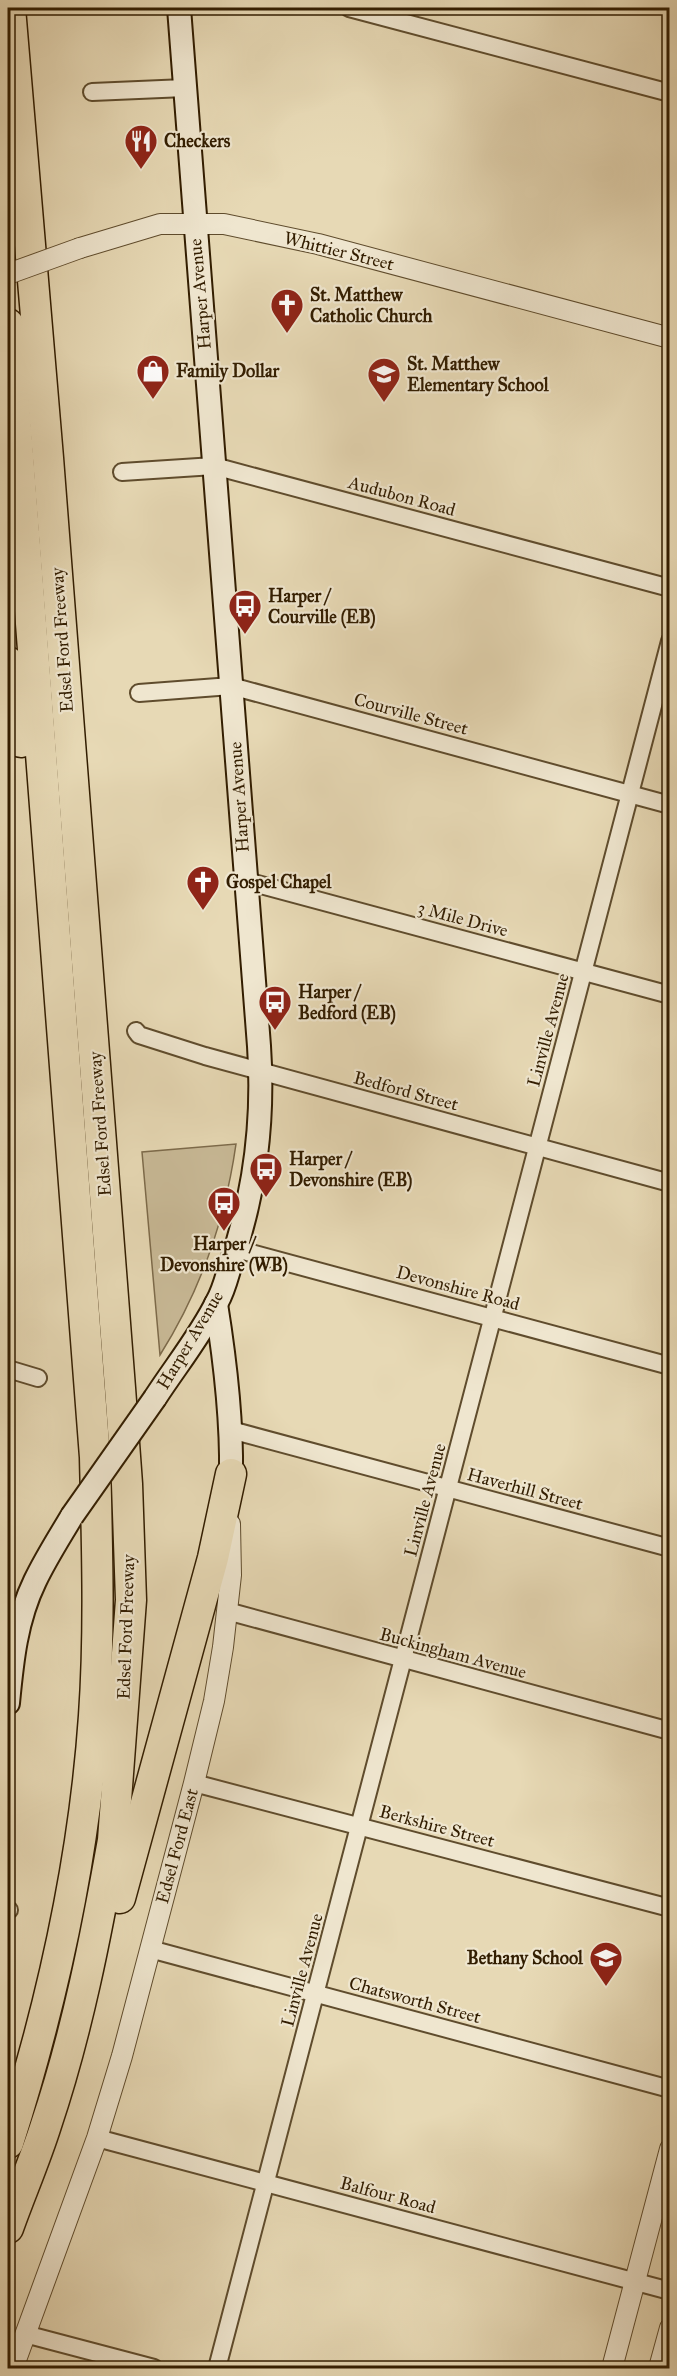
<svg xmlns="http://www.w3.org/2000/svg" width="677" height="2376" viewBox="0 0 677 2376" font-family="'IM FELL Great Primer',serif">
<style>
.green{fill:#c8b996;stroke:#7d6b4b;stroke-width:1.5}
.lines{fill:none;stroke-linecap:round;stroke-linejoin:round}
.minor-casing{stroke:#5f4c2d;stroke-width:20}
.tertiary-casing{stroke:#5f4c2d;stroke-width:22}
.secondary-casing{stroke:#321d00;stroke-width:26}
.motorway-casing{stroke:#321d00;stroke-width:33}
.minor{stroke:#efe6cf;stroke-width:16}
.tertiary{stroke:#efe6cf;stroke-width:20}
.secondary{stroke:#efe6cf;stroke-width:22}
.motorway{stroke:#e7d9b5;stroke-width:30}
.tertiary-bridge-casing{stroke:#5f4c2d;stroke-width:22;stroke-linecap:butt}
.secondary-bridge-casing{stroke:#321d00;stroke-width:26;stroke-linecap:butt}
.tertiary-bridge{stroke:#efe6cf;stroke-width:20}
.secondary-bridge{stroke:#efe6cf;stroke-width:22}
.labels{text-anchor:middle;stroke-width:4.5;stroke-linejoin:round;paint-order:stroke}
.poi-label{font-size:18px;font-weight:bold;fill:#321d00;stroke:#efe6cf;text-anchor:start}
.street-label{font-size:18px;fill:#321d00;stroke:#efe6cf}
</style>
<rect width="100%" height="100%" fill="#e7d9b5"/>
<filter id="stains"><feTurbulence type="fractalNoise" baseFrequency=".00333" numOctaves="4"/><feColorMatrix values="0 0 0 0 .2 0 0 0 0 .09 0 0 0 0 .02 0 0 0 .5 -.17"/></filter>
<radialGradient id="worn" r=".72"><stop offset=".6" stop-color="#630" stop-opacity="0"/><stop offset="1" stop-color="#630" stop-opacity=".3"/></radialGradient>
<!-- green -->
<path class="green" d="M236,1144C225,1221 201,1290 160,1355L142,1152Z"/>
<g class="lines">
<defs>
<g id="minor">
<polyline points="349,8 670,93"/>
<polyline points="92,92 185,88"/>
<polyline points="122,472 214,466 670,588"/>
<polyline points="139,693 231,686 670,805"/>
<polyline points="246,881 670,995"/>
<polyline points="136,1031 139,1035 205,1056 670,1183"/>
<polyline points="236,1249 670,1366"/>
<polyline points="8,1369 38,1378"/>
<polyline points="231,1430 670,1548"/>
<polyline points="227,1611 670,1731"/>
<polyline points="194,1783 670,1908"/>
<polyline points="8,1910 9,1910"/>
<polyline points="150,1949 670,2089"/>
<polyline points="97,2138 670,2291"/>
<polyline points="25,2334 154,2368"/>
<polyline points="217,2368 670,641"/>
</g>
<g id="tertiary">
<polyline points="80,248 160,224 224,224 318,244 670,338"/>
<polyline points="13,2368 97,2138 122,2056 194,1783 214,1701 223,1647 231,1575 230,1524"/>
<polyline points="612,2368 670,2149"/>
<polyline points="659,2368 670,2328"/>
</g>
<g id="secondary">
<path d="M216,1304C225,1360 232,1416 231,1474"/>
<path d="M155,1398C175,1367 201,1335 217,1302C224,1290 227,1276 231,1263C255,1193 264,1120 259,1046L179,8"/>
<path d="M8,1703C12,1661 16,1620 35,1581C46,1558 59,1538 72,1516"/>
</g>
<g id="motorway">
<path d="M8,324L95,1457C97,1544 100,1630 94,1716C84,1862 52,2004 8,2143"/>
<polyline points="8,662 21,742"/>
<polyline points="120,1898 213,1558 231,1474"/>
<path d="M8,2228C20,2194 35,2160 46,2125C77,2033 96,1936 113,1840L131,1600L127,1484L120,1388L48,458L10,8"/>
</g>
</defs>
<!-- minor casing -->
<use href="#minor" class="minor-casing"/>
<!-- tertiary casing -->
<use href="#tertiary" class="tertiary-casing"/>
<!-- secondary casing -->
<use href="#secondary" class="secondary-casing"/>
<!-- motorway casing -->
<use href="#motorway" class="motorway-casing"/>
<!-- minor -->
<use href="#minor" class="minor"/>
<!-- tertiary -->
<use href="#tertiary" class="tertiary"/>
<!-- secondary -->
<use href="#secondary" class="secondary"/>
<!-- motorway -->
<use href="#motorway" class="motorway"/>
<defs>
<polyline id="tertiary-bridge" points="8,274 80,248"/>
<polyline id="secondary-bridge" points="72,1516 155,1398"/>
</defs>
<!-- tertiary-bridge casing -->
<use href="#tertiary-bridge" class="tertiary-bridge-casing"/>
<!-- secondary-bridge casing -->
<use href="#secondary-bridge" class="secondary-bridge-casing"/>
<!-- tertiary-bridge -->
<use href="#tertiary-bridge" class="tertiary-bridge"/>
<!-- secondary-bridge -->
<use href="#secondary-bridge" class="secondary-bridge"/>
</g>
<!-- icons -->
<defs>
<symbol id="restaurant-pin" viewBox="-11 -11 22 30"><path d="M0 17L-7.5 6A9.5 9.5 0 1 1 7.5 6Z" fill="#8f2418" stroke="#efe6cf"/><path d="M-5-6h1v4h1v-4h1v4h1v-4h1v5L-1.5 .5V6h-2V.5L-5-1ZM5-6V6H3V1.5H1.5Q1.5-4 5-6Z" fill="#fff"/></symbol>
<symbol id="church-pin" viewBox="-11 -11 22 30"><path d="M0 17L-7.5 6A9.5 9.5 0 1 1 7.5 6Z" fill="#8f2418" stroke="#efe6cf"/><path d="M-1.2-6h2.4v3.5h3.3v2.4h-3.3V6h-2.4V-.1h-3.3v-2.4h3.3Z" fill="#fff"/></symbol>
<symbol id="shop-pin" viewBox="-11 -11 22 30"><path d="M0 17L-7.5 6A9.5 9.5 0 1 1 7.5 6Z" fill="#8f2418" stroke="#efe6cf"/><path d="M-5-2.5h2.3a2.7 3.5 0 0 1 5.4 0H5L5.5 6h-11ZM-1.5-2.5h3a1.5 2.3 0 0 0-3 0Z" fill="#fff"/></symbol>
<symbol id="school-pin" viewBox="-11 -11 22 30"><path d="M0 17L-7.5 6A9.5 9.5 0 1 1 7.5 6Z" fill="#8f2418" stroke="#efe6cf"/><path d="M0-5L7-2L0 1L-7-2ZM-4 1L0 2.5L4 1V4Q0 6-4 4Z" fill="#fff"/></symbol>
<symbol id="bus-pin" viewBox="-11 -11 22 30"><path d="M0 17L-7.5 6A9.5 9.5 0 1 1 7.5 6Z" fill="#8f2418" stroke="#efe6cf"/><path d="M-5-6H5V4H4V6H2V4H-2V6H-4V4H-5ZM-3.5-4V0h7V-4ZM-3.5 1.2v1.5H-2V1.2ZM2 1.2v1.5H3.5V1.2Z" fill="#fff"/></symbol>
</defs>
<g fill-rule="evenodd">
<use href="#restaurant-pin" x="122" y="122" width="38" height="52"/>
<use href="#church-pin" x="268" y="286" width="38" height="52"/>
<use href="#shop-pin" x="134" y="352" width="38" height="52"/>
<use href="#school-pin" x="365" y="355" width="38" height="52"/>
<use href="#bus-pin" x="226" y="587" width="38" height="52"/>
<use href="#church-pin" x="184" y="863" width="38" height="52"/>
<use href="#bus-pin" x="256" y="983" width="38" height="52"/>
<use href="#bus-pin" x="247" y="1150" width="38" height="52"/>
<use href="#bus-pin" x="205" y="1184" width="38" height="52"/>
<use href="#school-pin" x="587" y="1939" width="38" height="52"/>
</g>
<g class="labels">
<!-- poi labels -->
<g class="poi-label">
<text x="164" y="147">Checkers</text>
<text x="310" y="301">St. Matthew<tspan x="310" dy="21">Catholic Church</tspan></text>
<text x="407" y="370">St. Matthew<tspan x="407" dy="21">Elementary School</tspan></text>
<text x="176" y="377">Family Dollar</text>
<text x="268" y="602">Harper /<tspan x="268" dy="21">Courville (EB)</tspan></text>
<text x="226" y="888">Gospel Chapel</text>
<text x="298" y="998">Harper /<tspan x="298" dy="21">Bedford (EB)</tspan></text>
<text x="289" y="1165">Harper /<tspan x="289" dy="21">Devonshire (EB)</tspan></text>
<text x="224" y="1250" text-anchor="middle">Harper /<tspan x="224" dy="21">Devonshire (WB)</tspan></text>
<text x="583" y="1964" text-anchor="end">Bethany School</text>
</g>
<!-- street labels -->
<g class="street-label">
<text transform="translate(339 251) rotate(14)" y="6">Whittier Street</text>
<text transform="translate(200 294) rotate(-95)" y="6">Harper Avenue</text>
<text transform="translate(402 496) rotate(15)" y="6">Audubon Road</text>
<text transform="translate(62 640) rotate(-94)" y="6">Edsel Ford Freeway</text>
<text transform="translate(411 714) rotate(15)" y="6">Courville Street</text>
<text transform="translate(239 797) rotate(-94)" y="6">Harper Avenue</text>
<text transform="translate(463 919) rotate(15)" y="6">3 Mile Drive</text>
<text transform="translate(548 1030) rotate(-75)" y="6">Linville Avenue</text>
<text transform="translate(406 1091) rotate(15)" y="6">Bedford Street</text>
<text transform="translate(100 1124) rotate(-94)" y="6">Edsel Ford Freeway</text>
<text transform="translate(458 1288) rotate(15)" y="6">Devonshire Road</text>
<text transform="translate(190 1340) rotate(-59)" y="6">Harper Avenue</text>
<text transform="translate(525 1489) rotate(15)" y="6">Haverhill Street</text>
<text transform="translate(425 1500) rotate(-75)" y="6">Linville Avenue</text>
<text transform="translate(126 1627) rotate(-88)" y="6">Edsel Ford Freeway</text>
<text transform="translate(453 1653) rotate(15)" y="6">Buckingham Avenue</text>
<text transform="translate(437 1826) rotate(15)" y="6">Berkshire Street</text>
<text transform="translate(177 1846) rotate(-75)" y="6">Edsel Ford East</text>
<text transform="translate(302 1970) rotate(-75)" y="6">Linville Avenue</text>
<text transform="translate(415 2000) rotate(15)" y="6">Chatsworth Street</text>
<text transform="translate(388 2195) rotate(15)" y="6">Balfour Road</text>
</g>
</g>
<!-- margin -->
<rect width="677" height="2376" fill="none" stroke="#e7d9b5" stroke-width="30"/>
<rect x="9" y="9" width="659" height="2358" fill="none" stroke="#321d00" stroke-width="3"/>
<rect x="15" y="15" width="647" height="2346" fill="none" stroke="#321d00" stroke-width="1.5"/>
<rect width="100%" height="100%" filter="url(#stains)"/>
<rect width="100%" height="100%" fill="url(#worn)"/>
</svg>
